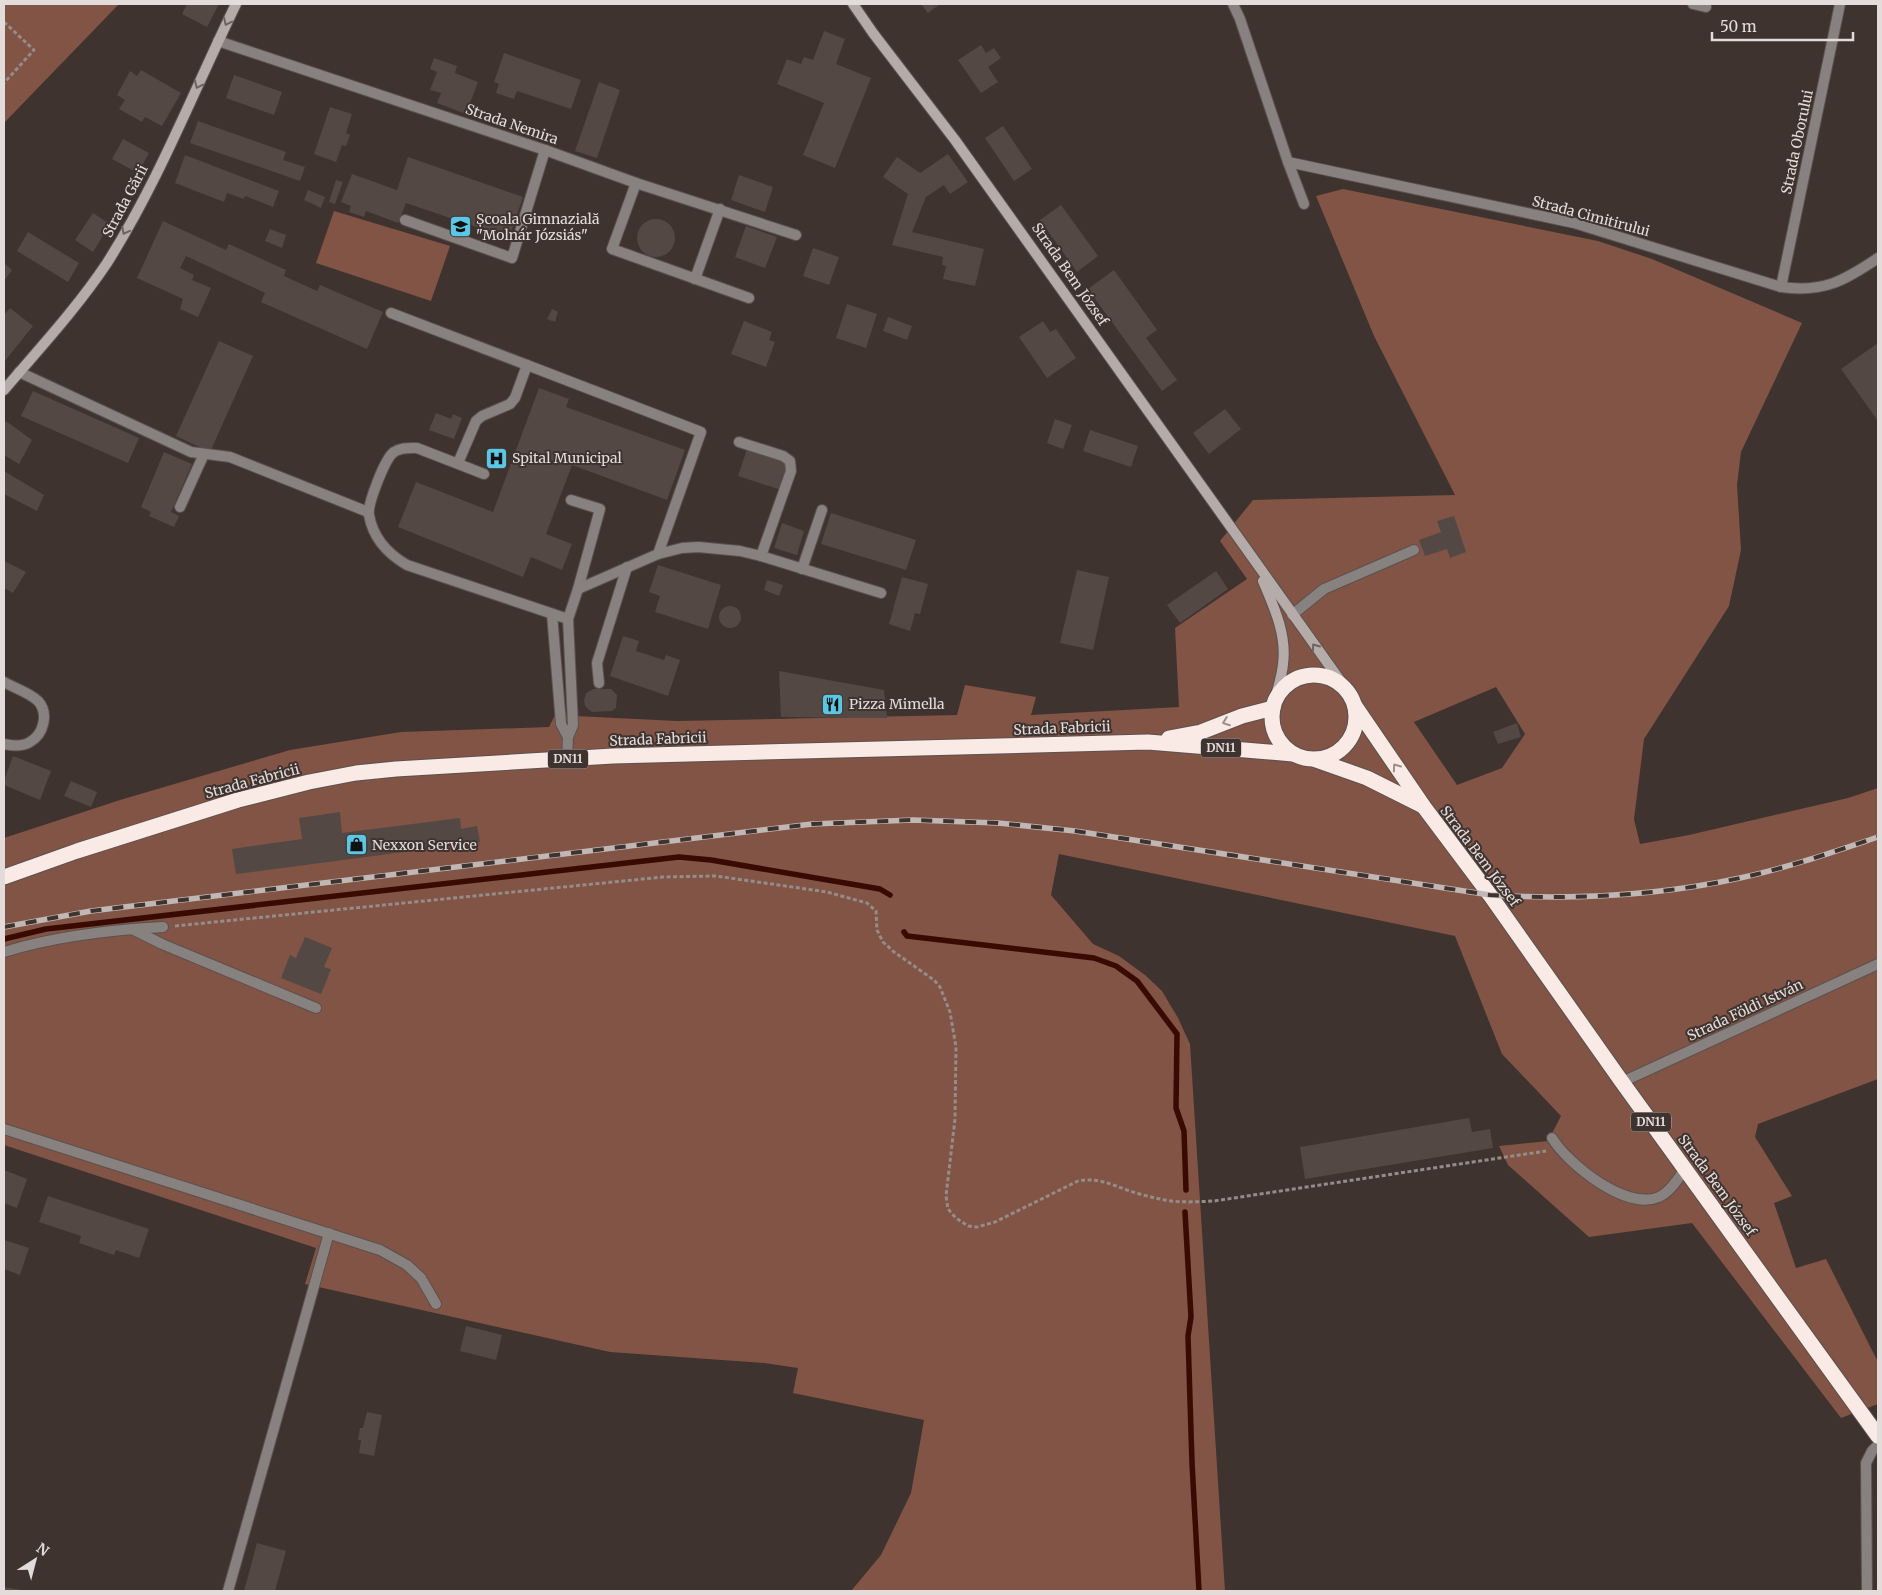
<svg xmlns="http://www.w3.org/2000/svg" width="1882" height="1595" viewBox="0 0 1882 1595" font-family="Merriweather,serif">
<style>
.green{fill:#815445;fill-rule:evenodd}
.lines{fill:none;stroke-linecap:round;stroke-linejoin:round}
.stream{stroke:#380a00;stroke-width:5.5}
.building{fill:#544844}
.lane-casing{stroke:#5c514e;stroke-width:12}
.street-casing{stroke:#5c514e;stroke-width:12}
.secondary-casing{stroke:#5c514e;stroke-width:12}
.highway-casing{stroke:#5c514e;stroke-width:17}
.path{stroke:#958c89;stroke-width:3;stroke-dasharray:4 2.5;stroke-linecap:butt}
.lane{stroke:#878180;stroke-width:10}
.street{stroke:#878180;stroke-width:10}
.secondary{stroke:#b5aca9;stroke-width:10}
.highway{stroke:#f9eae6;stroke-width:15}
.rail-casing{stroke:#c1b8b6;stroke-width:5.5}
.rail{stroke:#3e332f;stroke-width:4;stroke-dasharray:11;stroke-linecap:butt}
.oneway{stroke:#6e6360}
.oneway2{stroke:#9c8e8a}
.labels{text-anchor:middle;stroke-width:4;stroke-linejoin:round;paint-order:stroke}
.shield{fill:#3e332f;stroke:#b2a9a7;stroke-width:1}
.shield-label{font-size:12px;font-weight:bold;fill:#e4dcda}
.street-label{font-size:14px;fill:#e4dcda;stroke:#3e332f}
.poi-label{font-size:14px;fill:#e4dcda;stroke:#3e332f;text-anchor:start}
</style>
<rect width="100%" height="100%" fill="#3e332f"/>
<!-- green -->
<g class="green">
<polygon points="4,4 119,4 4,123"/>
<path d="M1343,189L1598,241L1652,259L1802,323L1741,452L1737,485L1741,550L1729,606L1644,739L1634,819L1640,844L1689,835L1848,798L1878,788V1079L1758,1124L1755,1137L1792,1196L1774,1203L1796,1268L1826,1259L1878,1362V1404L1841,1418L1692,1223L1589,1237L1508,1165L1499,1146L1548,1141L1561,1116L1502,1054L1455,936L1059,854L1051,895L1093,944L1119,956L1145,975L1162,991L1178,1018L1190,1044L1225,1591H851L881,1555L911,1493L924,1420L793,1393L798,1368L764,1363L610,1352L305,1284L316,1248L4,1145V838L120,800L290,750L401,732L549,727L555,715L677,721L957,715L965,685L1036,697L1031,715L1179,707L1175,628L1247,579L1220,541L1253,500L1455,495L1374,336L1316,196ZM1496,687L1525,734L1502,768L1457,785L1414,722Z"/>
<polygon points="334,211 450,246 431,301 316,263"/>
</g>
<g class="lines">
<!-- stream -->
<g class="stream">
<polyline points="904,932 907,936 1094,958 1116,966 1137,981 1177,1034 1176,1108 1184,1131 1186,1190"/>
<polyline points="4,939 46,929 679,857 711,860 880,889 890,895"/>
<polyline points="1185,1212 1191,1317 1188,1336 1192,1463 1199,1591"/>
</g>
</g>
<!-- building -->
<g class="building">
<polygon points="187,4 219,4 207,27 182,14"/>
<polygon points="921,4 940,4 928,13"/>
<polygon points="824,31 845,39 836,64 871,78 835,168 803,155 824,103 777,84 787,59 801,64 804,57 813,60"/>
<polygon points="981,45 986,53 994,48 1001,58 988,67 998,82 981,93 958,60"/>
<polygon points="504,53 581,80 571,109 517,91 514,99 496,93 499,84 494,82"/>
<polygon points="434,58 457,66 455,73 478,82 466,114 437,103 441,93 430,90 437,72 430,69"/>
<polygon points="141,70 181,93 162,126 145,117 142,122 119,109 125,100 117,95 130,71 137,76"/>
<polygon points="234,75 282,92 274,115 226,98"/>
<polygon points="599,82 620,90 597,158 575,151"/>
<polygon points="330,107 352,114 346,133 350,135 346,146 342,145 336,162 314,154"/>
<polygon points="198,121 286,152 283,160 305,167 300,181 190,143"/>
<polygon points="1003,126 1032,169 1014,181 985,138"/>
<polygon points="123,139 149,153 138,173 112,159"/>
<polygon points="948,154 968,182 950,194 944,185 926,197 912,232 984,249 975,286 943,279 946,266 942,265 943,257 892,245 908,194 883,177 897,157 920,173"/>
<polygon points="185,155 279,191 273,207 245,196 244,199 227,193 224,202 175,183"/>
<polygon points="408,157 523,197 509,238 406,203 398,223 366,211 364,217 349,212 351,206 341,202 352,174 397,190"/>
<polygon points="739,175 773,187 765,212 731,200"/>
<polygon points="336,180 343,182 335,204 329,202"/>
<polygon points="308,190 325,197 321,208 304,200"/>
<polygon points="1061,205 1098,256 1077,272 1040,220"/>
<polygon points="93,213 110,224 93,252 75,240"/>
<circle cx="656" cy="238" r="19"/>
<polygon points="163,221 226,250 229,244 286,270 284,276 317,291 320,285 383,312 367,349 261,302 265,293 186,256 180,268 194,275 192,280 211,288 198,317 180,309 183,299 137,278"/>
<polygon points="746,226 777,237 765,268 735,257"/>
<polygon points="270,229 286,235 282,248 265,241"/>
<polygon points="28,232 79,263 68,282 17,251"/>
<polygon points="813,248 839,257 829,285 803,276"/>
<polygon points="4,263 12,270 4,281"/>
<polygon points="1114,270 1157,330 1146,338 1177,380 1162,391 1088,289"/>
<polygon points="847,304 877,314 866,348 836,338"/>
<polygon points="10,308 33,326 4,362 4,315"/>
<polygon points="552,309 558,312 555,322 547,319"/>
<polygon points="888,317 912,326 907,340 883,331"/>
<polygon points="744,321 772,332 769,340 775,342 766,367 731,354"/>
<polygon points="1043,321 1050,332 1056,329 1076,358 1047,378 1019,337"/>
<polygon points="219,341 253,356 210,452 176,436"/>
<polygon points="1878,343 1878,421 1841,369"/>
<polygon points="539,388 569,399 566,407 685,450 667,500 572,465 546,534 572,544 562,570 531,557 523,577 398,527 416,482 493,512"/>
<polygon points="33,391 139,438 128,463 21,416"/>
<polygon points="1225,409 1241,429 1209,454 1193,433"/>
<polygon points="436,413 451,419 453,414 462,418 454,439 429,430"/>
<polygon points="1055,419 1072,425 1063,449 1047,443"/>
<polygon points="6,421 32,440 19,464 4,455 4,424"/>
<polygon points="1090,430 1138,446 1131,467 1083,451"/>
<polygon points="747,449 789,463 781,490 738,476"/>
<polygon points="164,452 192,464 171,512 179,516 174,527 149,516 151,512 141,507"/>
<polygon points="4,471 44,495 37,511 4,494"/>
<polygon points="831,513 916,540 906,570 821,544"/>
<polygon points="1454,516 1466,552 1450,558 1447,549 1425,556 1419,540 1441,532 1437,521"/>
<polygon points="782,523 804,531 797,555 774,548"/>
<polygon points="4,561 26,572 13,593 4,588"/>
<polygon points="658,565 721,585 708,629 655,612 660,596 649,592"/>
<polygon points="1077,570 1109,577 1093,650 1060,643"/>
<polygon points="1216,571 1228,589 1180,623 1167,605"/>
<polygon points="902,577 928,584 920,614 915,613 910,631 889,624"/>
<polygon points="767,580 783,585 779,596 764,590"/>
<circle cx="730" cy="617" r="11"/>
<polygon points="623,636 639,641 636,651 664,660 666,655 680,660 668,696 610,676"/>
<polygon points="779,671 884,690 887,718 781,717"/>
<polygon points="593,689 611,689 617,695 616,708 612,711 592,712 588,709 585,706 584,700 586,693"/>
<polygon points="1517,723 1521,737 1498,744 1493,732"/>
<polygon points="13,756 51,771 40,800 4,785 4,781"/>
<polygon points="71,781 97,792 91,807 64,796"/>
<polygon points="340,812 342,833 460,818 461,829 477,826 480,842 236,874 232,849 302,839 299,818"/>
<polygon points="305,937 332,948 324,967 331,969 321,994 281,978 290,955 296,958"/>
<polygon points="1469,1118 1472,1132 1490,1129 1493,1148 1305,1179 1300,1147"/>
<polygon points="4,1170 27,1179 17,1208 4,1203"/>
<polygon points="48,1196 149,1229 139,1258 116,1250 114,1255 79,1243 81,1236 39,1222"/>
<polygon points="4,1240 29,1248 20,1275 4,1269"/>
<polygon points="466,1326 502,1335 496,1360 460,1351"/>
<polygon points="367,1412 382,1415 374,1456 359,1453 361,1440 358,1440 360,1428 363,1428"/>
<polygon points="257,1543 286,1551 275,1591 244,1591"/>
<polygon points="4,1587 21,1590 21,1591 4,1591"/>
</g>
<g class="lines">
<defs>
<g id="lane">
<polyline points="1693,4 1706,7"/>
<polyline points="636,183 612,249 749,298"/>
<polyline points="405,220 512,258 545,150"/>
<polyline points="695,279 720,209"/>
<polyline points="391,313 527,365"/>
<polyline points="19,372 191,452 230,457 368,512"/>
<polyline points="739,442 783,456 790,461 791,471 761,556"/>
<polyline points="458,463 476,421 482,416 510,404 515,398 527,365 701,432 658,554"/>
<path d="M484,474L417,448C409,448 401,447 394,452C385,458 367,505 369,515C373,538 388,554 407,565L568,619"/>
<polyline points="571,500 600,509 578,589"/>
<polyline points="180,507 204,454"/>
<polyline points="802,569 822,510"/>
<polyline points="552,614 561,724 568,737"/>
<polyline points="1292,615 1324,589 1414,550"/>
<path d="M4,682C14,688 30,693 38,701C49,713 44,734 30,742C22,747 13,746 4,744"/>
<polyline points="599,683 597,663 627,567"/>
<polyline points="567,759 568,737 573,725 568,619 578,589 658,554 682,548 698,547 740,551 761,556 881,593"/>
<polyline points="132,929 162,944 316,1008"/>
<path d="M1552,1138C1568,1164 1626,1211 1659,1197C1670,1192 1678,1179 1685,1169"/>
<polyline points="228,1591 329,1233"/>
</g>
<g id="street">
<path d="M1233,4L1240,19L1288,162L1574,223L1781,287C1823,293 1844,281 1878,258"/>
<polyline points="218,41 545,150 636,183 796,235"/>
<polyline points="1288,162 1304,204"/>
<polyline points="1781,287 1840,4"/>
<path d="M4,952C55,936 109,930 163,927"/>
<polyline points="1622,1082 1878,964"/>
<polyline points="4,1129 380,1250 407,1265 421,1278 436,1304"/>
<polyline points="1867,1591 1866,1463 1872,1451 1878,1445"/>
</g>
<g id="secondary">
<polyline points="853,4 873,33 955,140 1344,686"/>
<path d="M4,390C39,349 77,308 107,263C159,181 194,90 236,4"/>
<path d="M1263,581C1274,607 1287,635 1283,664C1282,677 1277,690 1274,703"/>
</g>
<g id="highway">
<circle cx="1314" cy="717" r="42"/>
<polyline points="1355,706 1424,807 1490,895 1622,1082 1878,1436"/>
<polyline points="1169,738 1201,732 1242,716 1273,708"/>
<polyline points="1316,760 1367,778 1423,806"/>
<polyline points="4,877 77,851 238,800 309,782 356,773 396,769 613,756 1148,742 1293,754"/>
</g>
</defs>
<!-- lane casing -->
<use href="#lane" class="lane-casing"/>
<!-- street casing -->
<use href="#street" class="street-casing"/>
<!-- secondary casing -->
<use href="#secondary" class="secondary-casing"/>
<!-- highway casing -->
<use href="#highway" class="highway-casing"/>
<!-- path -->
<g class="path">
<polyline points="4,22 34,50 4,83"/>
<path d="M175,926L663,877L716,876L827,892L867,903L876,911L877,930L883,942L894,952L934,980L940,987L950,1012L956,1047L955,1119L946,1196L948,1209L956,1218L968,1226L977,1227L995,1222L1078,1181C1098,1177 1112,1185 1130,1191C1139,1194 1150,1197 1160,1199C1177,1203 1196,1202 1214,1201L1546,1151"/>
</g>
<!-- lane -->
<use href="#lane" class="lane"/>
<!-- street -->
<use href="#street" class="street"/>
<!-- secondary -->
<use href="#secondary" class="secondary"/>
<!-- highway -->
<use href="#highway" class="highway"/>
<defs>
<path id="rail" d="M4,927L91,911L812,824L913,820L998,823L1075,831L1490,895C1574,900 1657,896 1740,878C1787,868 1833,852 1878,837"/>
</defs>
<!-- rail casing -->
<use href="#rail" class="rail-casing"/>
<!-- rail -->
<use href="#rail" class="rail"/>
</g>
<!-- one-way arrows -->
<defs><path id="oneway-chevron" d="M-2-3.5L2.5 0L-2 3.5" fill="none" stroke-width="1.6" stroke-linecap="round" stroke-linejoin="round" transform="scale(1.25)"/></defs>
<g class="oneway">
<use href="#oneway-chevron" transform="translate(227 22) rotate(115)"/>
<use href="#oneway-chevron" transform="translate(198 85) rotate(115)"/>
<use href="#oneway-chevron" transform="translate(125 231) rotate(118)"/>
<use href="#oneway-chevron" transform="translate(1315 647) rotate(-125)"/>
</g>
<g class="oneway2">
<use href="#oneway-chevron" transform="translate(1226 722) rotate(159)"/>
<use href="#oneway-chevron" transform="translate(1396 767) rotate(-125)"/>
</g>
<!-- icons -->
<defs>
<symbol id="school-square" viewBox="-11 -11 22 22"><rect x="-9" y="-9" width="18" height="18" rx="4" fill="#5ac8e5" stroke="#3e332f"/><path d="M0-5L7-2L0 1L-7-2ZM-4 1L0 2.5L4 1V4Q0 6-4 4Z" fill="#111"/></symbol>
<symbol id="hospital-square" viewBox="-11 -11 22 22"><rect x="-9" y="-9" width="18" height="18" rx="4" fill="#5ac8e5" stroke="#3e332f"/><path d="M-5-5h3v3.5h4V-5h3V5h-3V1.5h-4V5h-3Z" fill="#111"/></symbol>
<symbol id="restaurant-square" viewBox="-11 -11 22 22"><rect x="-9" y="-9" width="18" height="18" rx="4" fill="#5ac8e5" stroke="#3e332f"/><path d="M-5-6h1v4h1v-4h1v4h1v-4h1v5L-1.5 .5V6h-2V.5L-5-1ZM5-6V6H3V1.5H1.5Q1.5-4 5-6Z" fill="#111"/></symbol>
<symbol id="shop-square" viewBox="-11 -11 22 22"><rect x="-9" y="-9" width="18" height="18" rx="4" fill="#5ac8e5" stroke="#3e332f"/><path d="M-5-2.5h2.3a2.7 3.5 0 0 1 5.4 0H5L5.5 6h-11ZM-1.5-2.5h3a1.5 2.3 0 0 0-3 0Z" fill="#111"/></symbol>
</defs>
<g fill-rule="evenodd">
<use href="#school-square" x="448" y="214" width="25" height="25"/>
<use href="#hospital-square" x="484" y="446" width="25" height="25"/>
<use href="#restaurant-square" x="820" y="692" width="25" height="25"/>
<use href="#shop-square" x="344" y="832" width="25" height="25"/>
</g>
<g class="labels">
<!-- shield labels -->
<g class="shield">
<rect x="1201" y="738.5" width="40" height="19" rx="4"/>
<rect x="548" y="749.5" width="40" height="19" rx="4"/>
<rect x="1631" y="1112.5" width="40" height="19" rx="4"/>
</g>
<g class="shield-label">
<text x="1221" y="752">DN11</text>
<text x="568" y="763">DN11</text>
<text x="1651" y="1126">DN11</text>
</g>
<!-- street labels -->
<g class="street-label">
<text transform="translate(512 124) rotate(19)" y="5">Strada Nemira</text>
<text transform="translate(1797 142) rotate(-78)" y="5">Strada Oborului</text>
<text transform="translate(125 201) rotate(-62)" y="5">Strada Gării</text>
<text transform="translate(1591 216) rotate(15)" y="5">Strada Cimitirului</text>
<text transform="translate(1070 274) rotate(55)" y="5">Strada Bem József</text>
<text transform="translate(1062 728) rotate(-2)" y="5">Strada Fabricii</text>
<text transform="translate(658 739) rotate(-2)" y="5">Strada Fabricii</text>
<text transform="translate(252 781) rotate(-15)" y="5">Strada Fabricii</text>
<text transform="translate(1480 856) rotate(53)" y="5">Strada Bem József</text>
<text transform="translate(1745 1010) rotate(-25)" y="5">Strada Földi István</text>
<text transform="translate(1717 1185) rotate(54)" y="5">Strada Bem József</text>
</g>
<!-- poi labels -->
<g class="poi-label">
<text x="476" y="224">Școala Gimnazială<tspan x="476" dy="16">"Molnár Józsiás"</tspan></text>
<text x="512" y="463">Spital Municipal</text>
<text x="849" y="709">Pizza Mimella</text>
<text x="372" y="850">Nexxon Service</text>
</g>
</g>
<!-- border -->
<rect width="1882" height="1595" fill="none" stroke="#e4dcda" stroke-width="10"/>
<!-- north arrow -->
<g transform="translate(35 1560) rotate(36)" stroke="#3e332f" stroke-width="4" paint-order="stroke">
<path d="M0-4L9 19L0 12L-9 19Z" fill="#e4dcda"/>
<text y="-8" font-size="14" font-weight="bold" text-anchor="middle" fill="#e4dcda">N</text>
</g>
<!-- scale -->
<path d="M1712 32v8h141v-8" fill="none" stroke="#e4dcda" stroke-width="2.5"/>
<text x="1720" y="32" font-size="15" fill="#e4dcda" stroke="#3e332f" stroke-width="4" paint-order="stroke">50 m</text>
</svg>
